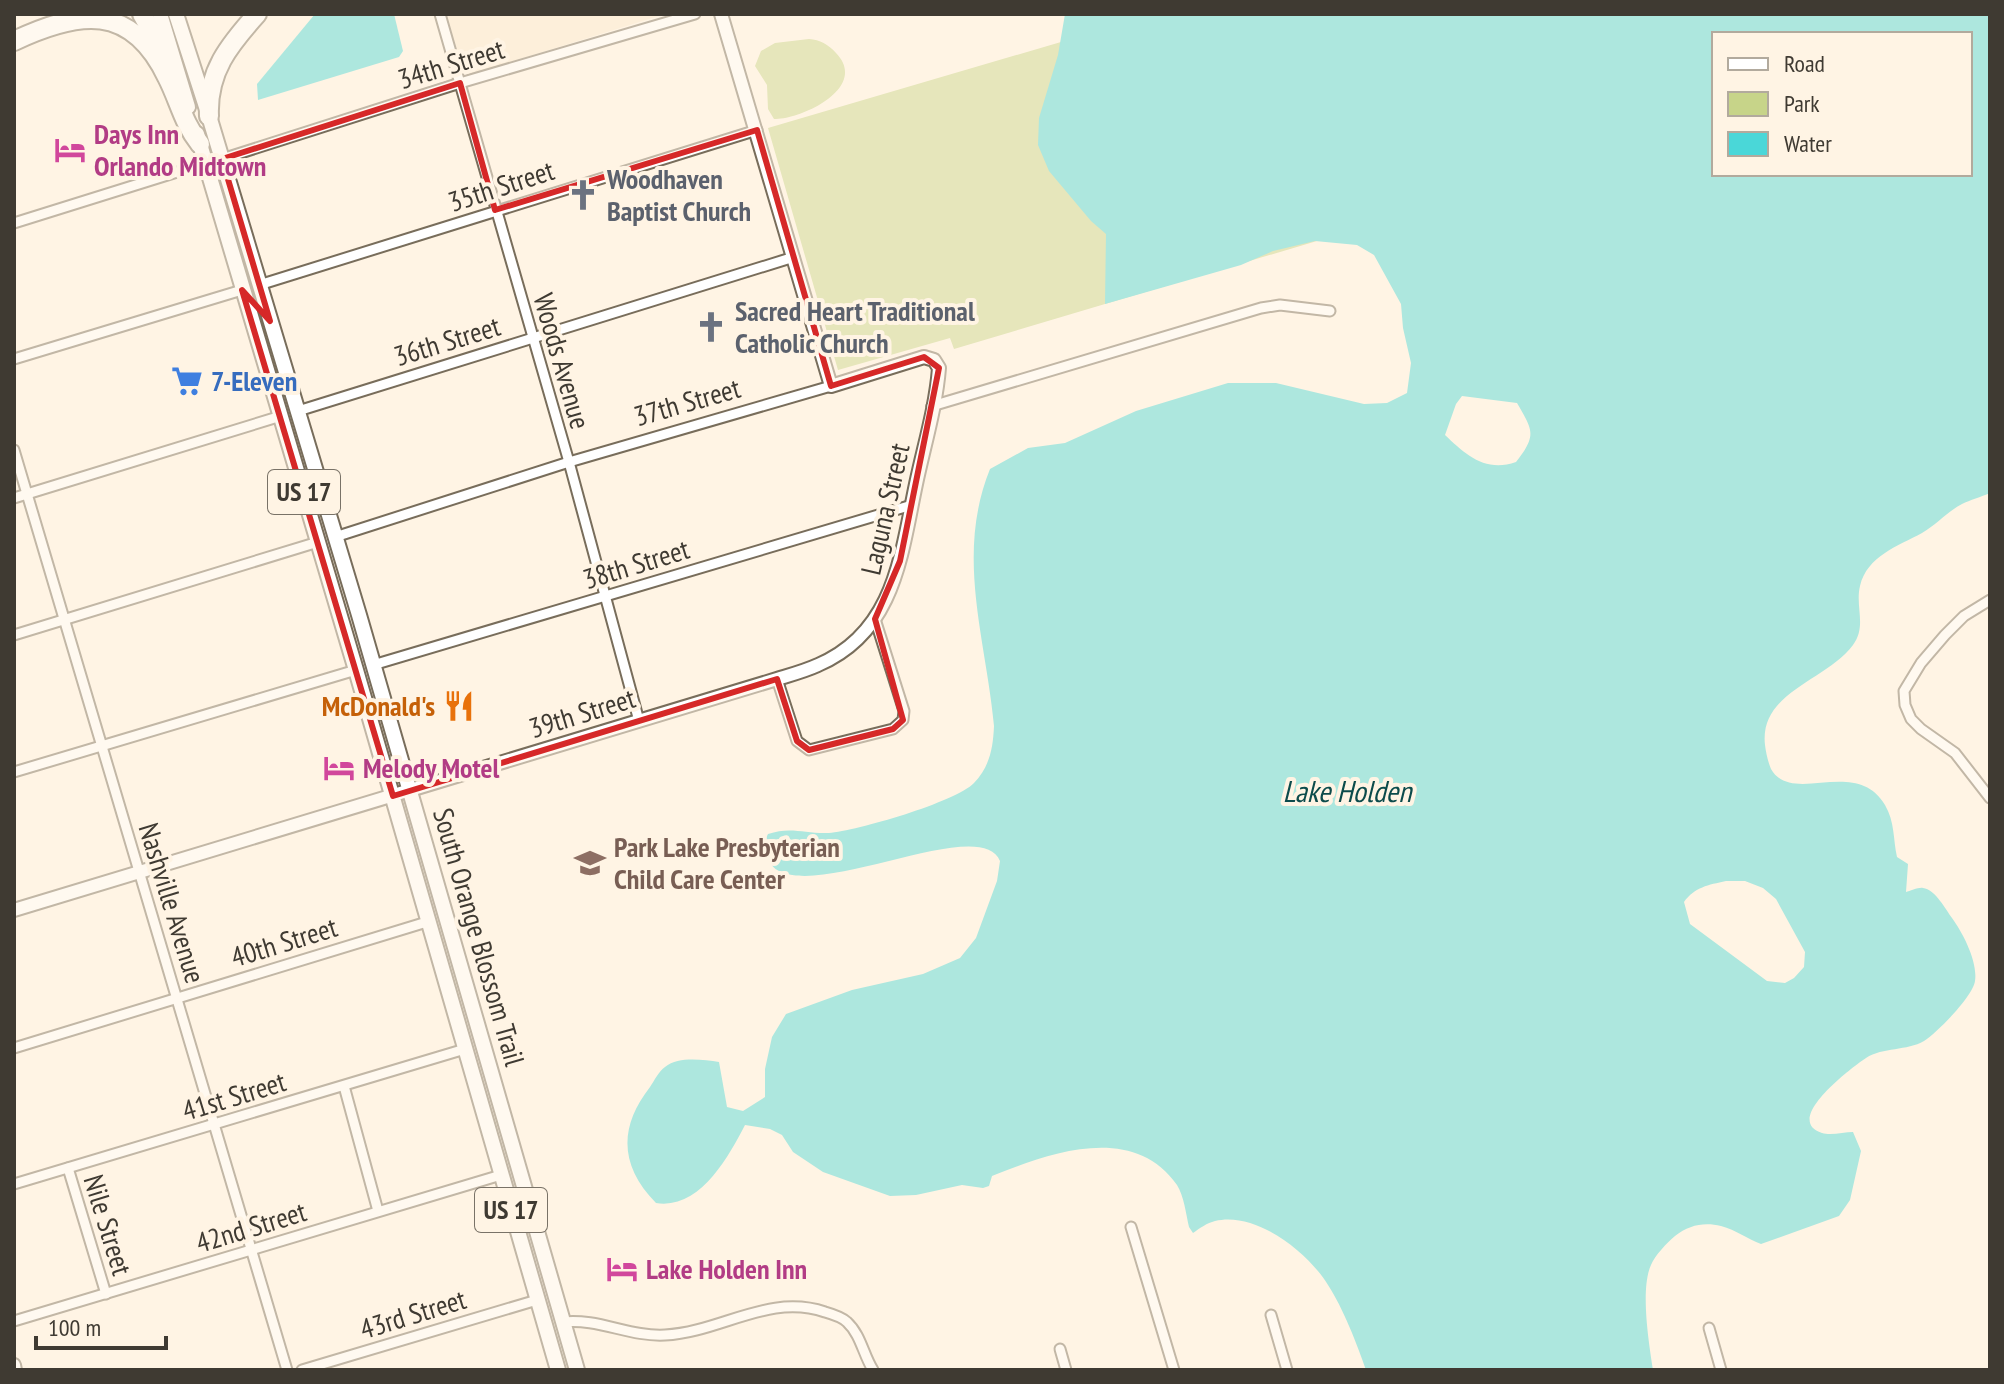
<svg xmlns="http://www.w3.org/2000/svg" width="2004" height="1384" viewBox="0 0 2004 1384" font-family="'PT Sans Narrow',sans-serif">
<style>
.built{fill:#fae9ce}
.green{fill:#c7d489}
.water{fill:#4ad7d8;fill-rule:evenodd}
.lines{fill:none;stroke-linecap:round;stroke-linejoin:round}
.minor-casing{stroke:#786d5b;stroke-width:13}
.tertiary-casing{stroke:#786d5b;stroke-width:16}
.primary-casing{stroke:#786d5b;stroke-width:18}
.motorway-casing{stroke:#786d5b;stroke-width:22}
.minor{stroke:#fff;stroke-width:9}
.tertiary{stroke:#fff;stroke-width:12}
.primary{stroke:#fff;stroke-width:14}
.motorway{stroke:#fff;stroke-width:18}
.marked{fill:none;stroke:#d62828;stroke-width:6;stroke-linejoin:round}
.labels{text-anchor:middle;stroke-width:8;stroke-linejoin:round;paint-order:stroke}
.shield{fill:#fff4e4;stroke:#797267;stroke-width:2}
.shield-label{font-size:26px;font-weight:bold;fill:#3f3a32}
.street-label{font-size:28px;fill:#3f3a32;stroke:#fff4e4}
.hotel-label{font-size:28px;font-weight:bold;fill:#b23c85;stroke:#fff4e4;text-anchor:start}
.worship-label{font-size:28px;font-weight:bold;fill:#5b616d;stroke:#fff4e4;text-anchor:start}
.shop-label{font-size:28px;font-weight:bold;fill:#366cbe;stroke:#fff4e4;text-anchor:start}
.food-label{font-size:28px;font-weight:bold;fill:#c56008;stroke:#fff4e4;text-anchor:end}
.education-label{font-size:28px;font-weight:bold;fill:#785e54;stroke:#fff4e4;text-anchor:start}
.water-label{font-size:30px;font-style:italic;fill:#0c4b4b;stroke:#fff4e4}
</style>
<rect width="100%" height="100%" fill="#fff4e4"/>
<!-- built -->
<polygon class="built" points="445,14 665,14 469,75 462,72 460,67"/>
<!-- green -->
<g class="green">
<polygon points="1156,14 1337,235 954,349 950,338 838,370 768,128"/>
<path d="M809,39C820,40 828,44 836,53C869,87 803,119 774,119L768,109L767,85L755,66L761,51L775,43Z"/>
</g>
<!-- water -->
<g class="water">
<polygon points="315,14 394,14 403,51 399,57 258,100 257,84"/>
<path d="M1065,14H1990V493C1981,497 1970,500 1962,504C1947,512 1936,525 1922,533C1898,546 1867,556 1860,586C1855,607 1867,626 1853,645C1826,681 1759,692 1765,745C1766,753 1768,762 1771,769C1792,806 1856,756 1885,805C1895,822 1893,839 1897,857L1908,864L1906,892C1910,891 1919,887 1923,888C1935,889 1946,910 1952,918C1963,933 1978,962 1975,981C1973,996 1938,1032 1924,1041C1907,1051 1883,1047 1866,1058C1854,1066 1781,1120 1822,1133C1831,1136 1844,1132 1853,1132L1861,1151L1850,1200L1839,1216L1761,1244C1748,1239 1736,1230 1721,1226C1704,1222 1689,1225 1675,1236C1667,1243 1655,1255 1651,1265C1640,1289 1649,1344 1653,1370H1366C1357,1344 1343,1308 1328,1285C1308,1252 1256,1211 1215,1221C1207,1223 1200,1228 1193,1233L1189,1227C1186,1214 1184,1196 1177,1185C1133,1122 1049,1153 992,1176L989,1186L983,1188L962,1185L916,1195L890,1196L823,1172L793,1152L782,1135L770,1129L745,1125C728,1158 699,1210 656,1203C619,1165 619,1127 650,1087C654,1081 659,1071 665,1067C679,1056 703,1060 719,1062L727,1107L743,1111L765,1097V1069L772,1037L786,1014L852,990L923,974L960,958L976,938L997,881L1000,861C981,815 828,896 779,871C770,867 766,855 762,846L768,834C791,826 805,834 829,833C856,831 956,802 974,783C990,766 993,748 994,726C986,638 955,556 990,469L1028,448L1065,443L1136,411L1228,383H1276L1364,404L1387,403L1407,393L1411,363L1403,328L1401,304L1374,255L1357,245L1315,241L1273,251L1241,265L1105,304L1106,234L1091,221L1049,171L1038,145L1039,118L1058,55ZM1714,34H1970V174H1714ZM1462,396L1517,403C1533,431 1537,435 1516,462C1485,473 1465,454 1445,435L1456,404ZM1726,881H1745L1763,888L1776,899L1805,952L1804,967L1794,978L1785,983L1767,981L1690,924L1684,902C1695,887 1708,885 1726,881Z"/>
</g>
<g class="lines">
<defs>
<g id="minor">
<polyline points="440,14 569,462 639,721"/>
<polyline points="222,159 460,83 695,14"/>
<polyline points="14,223 206,163"/>
<polyline points="259,285 757,130"/>
<polyline points="14,359 242,290"/>
<polyline points="932,406 1261,308 1280,305 1330,311"/>
<polyline points="298,411 794,257"/>
<polyline points="14,450 287,1370"/>
<polyline points="14,498 281,416"/>
<polyline points="335,537 569,462 831,386"/>
<polyline points="1990,600 1964,616 1945,635 1921,663 1904,691 1905,705 1911,719 1921,729 1955,753 1990,798"/>
<polyline points="14,635 318,542"/>
<polyline points="373,665 912,505"/>
<polyline points="777,679 797,741 809,750 893,729 903,720 904,711 875,619"/>
<polyline points="14,772 356,670"/>
<polyline points="14,1048 430,921"/>
<polyline points="344,1086 378,1211"/>
<polyline points="68,1168 106,1294"/>
<polyline points="14,1184 465,1049"/>
<polyline points="1131,1227 1174,1370"/>
<polyline points="1271,1315 1287,1370"/>
<polyline points="14,1321 501,1175"/>
<path d="M563,1322C598,1318 630,1337 665,1335C721,1332 769,1293 825,1312C832,1314 842,1317 847,1322C861,1335 863,1354 873,1370"/>
<polyline points="1709,1328 1721,1370"/>
<polyline points="1060,1349 1066,1370"/>
<polyline points="302,1370 537,1300"/>
</g>
<g id="tertiary">
<path d="M14,910L777,679C790,675 805,671 818,665C895,632 901,555 916,484C924,446 936,407 939,368L934,360L924,357L831,386L721,14"/>
<polyline points="14,1365 15,1370"/>
</g>
<g id="primary">
<polyline points="160,14 188,107"/>
<polyline points="176,14 209,116 359,615 577,1370"/>
<polyline points="197,134 356,670 558,1370"/>
</g>
<g id="motorway">
<polyline points="142,14 166,57"/>
<path d="M14,41C78,11 131,2 167,77C179,100 183,123 200,144"/>
<path d="M209,116C207,72 229,45 257,14"/>
</g>
</defs>
<!-- minor casing -->
<use href="#minor" class="minor-casing"/>
<!-- tertiary casing -->
<use href="#tertiary" class="tertiary-casing"/>
<!-- primary casing -->
<use href="#primary" class="primary-casing"/>
<!-- motorway casing -->
<use href="#motorway" class="motorway-casing"/>
<!-- minor -->
<use href="#minor" class="minor"/>
<!-- tertiary -->
<use href="#tertiary" class="tertiary"/>
<!-- primary -->
<use href="#primary" class="primary"/>
<!-- motorway -->
<use href="#motorway" class="motorway"/>
</g>
<!-- marked area -->
<path d="M0 0H2004V1384H0ZM460,83L495,210L757,130L831,386L924,357L939,368L900,561L875,619L903,720L893,729L809,750L797,741L777,679L393,796L242,290L270,321L222,159Z" fill="#fff4e4" fill-opacity=".55" fill-rule="evenodd"/>
<path class="marked" d="M460,83L495,210L757,130L831,386L924,357L939,368L900,561L875,619L903,720L893,729L809,750L797,741L777,679L393,796L242,290L270,321L222,159Z"/>
<!-- icons -->
<defs>
<symbol id="hotel-bare" viewBox="-9 -9 18 18"><path d="M-6-4.5h1.5V1H6V5H4.5V3h-9V5H-6ZM-4 0a1.8 1.8 0 1 1 3.6 0ZM.5 0V-2.5h3Q6-2.5 6 0Z" fill="#d1479c" stroke="#fff4e4" stroke-width="2.5" paint-order="stroke"/></symbol>
<symbol id="church-bare" viewBox="-9 -9 18 18"><path d="M-1.2-6h2.4v3.5h3.3v2.4h-3.3V6h-2.4V-.1h-3.3v-2.4h3.3Z" fill="#6b7280" stroke="#fff4e4" stroke-width="2.5" paint-order="stroke"/></symbol>
<symbol id="supermarket-bare" viewBox="-9 -9 18 18"><path d="M-6-5.5h2.5l.6 2H6L4.5 2H-2.5L-4.4-4H-6ZM-1.5 3.2a1.3 1.3 0 1 0 .1 0ZM3 3.2a1.3 1.3 0 1 0 .1 0Z" fill="#3f7fe0" stroke="#fff4e4" stroke-width="2.5" paint-order="stroke"/></symbol>
<symbol id="restaurant-bare" viewBox="-9 -9 18 18"><path d="M-5-6h1v4h1v-4h1v4h1v-4h1v5L-1.5 .5V6h-2V.5L-5-1ZM5-6V6H3V1.5H1.5Q1.5-4 5-6Z" fill="#e8710a" stroke="#fff4e4" stroke-width="2.5" paint-order="stroke"/></symbol>
<symbol id="school-bare" viewBox="-9 -9 18 18"><path d="M0-5L7-2L0 1L-7-2ZM-4 1L0 2.5L4 1V4Q0 6-4 4Z" fill="#8d6e63" stroke="#fff4e4" stroke-width="2.5" paint-order="stroke"/></symbol>
</defs>
<g fill-rule="evenodd">
<use href="#hotel-bare" x="48" y="128" width="44" height="44"/>
<use href="#church-bare" x="561" y="173" width="44" height="44"/>
<use href="#church-bare" x="689" y="305" width="44" height="44"/>
<use href="#supermarket-bare" x="165" y="359" width="44" height="44"/>
<use href="#restaurant-bare" x="437" y="684" width="44" height="44"/>
<use href="#hotel-bare" x="317" y="746" width="44" height="44"/>
<use href="#school-bare" x="568" y="841" width="44" height="44"/>
<use href="#hotel-bare" x="600" y="1247" width="44" height="44"/>
</g>
<g class="labels">
<!-- shield labels -->
<g class="shield">
<rect x="268" y="470" width="72" height="44" rx="6"/>
<rect x="475" y="1188" width="72" height="44" rx="6"/>
</g>
<g class="shield-label">
<text x="304" y="501">US 17</text>
<text x="511" y="1219">US 17</text>
</g>
<!-- street labels -->
<g class="street-label">
<text transform="translate(451 64) rotate(-17)" y="10">34th Street</text>
<text transform="translate(501 186) rotate(-18)" y="10">35th Street</text>
<text transform="translate(447 341) rotate(-17)" y="10">36th Street</text>
<text transform="translate(562 361) rotate(74)" y="10">Woods Avenue</text>
<text transform="translate(687 402) rotate(-16)" y="10">37th Street</text>
<text transform="translate(885 509) rotate(-77)" y="10">Laguna Street</text>
<text transform="translate(636 564) rotate(-17)" y="10">38th Street</text>
<text transform="translate(582 713) rotate(-17)" y="10">39th Street</text>
<text transform="translate(172 903) rotate(73)" y="10">Nashville Avenue</text>
<text transform="translate(479 937) rotate(74)" y="10">South Orange Blossom Trail</text>
<text transform="translate(284 942) rotate(-17)" y="10">40th Street</text>
<text transform="translate(234 1096) rotate(-17)" y="10">41st Street</text>
<text transform="translate(108 1225) rotate(73)" y="10">Nile Street</text>
<text transform="translate(251 1227) rotate(-17)" y="10">42nd Street</text>
<text transform="translate(413 1314) rotate(-17)" y="10">43rd Street</text>
</g>
<!-- hotel labels -->
<g class="hotel-label">
<text x="94" y="144">Days Inn<tspan x="94" dy="32">Orlando Midtown</tspan></text>
<text x="363" y="778">Melody Motel</text>
<text x="646" y="1279">Lake Holden Inn</text>
</g>
<!-- worship labels -->
<g class="worship-label">
<text x="607" y="189">Woodhaven<tspan x="607" dy="32">Baptist Church</tspan></text>
<text x="735" y="321">Sacred Heart Traditional<tspan x="735" dy="32">Catholic Church</tspan></text>
</g>
<!-- shop labels -->
<g class="shop-label">
<text x="211" y="391">7-Eleven</text>
</g>
<!-- food labels -->
<g class="food-label">
<text x="435" y="716">McDonald's</text>
</g>
<!-- education labels -->
<g class="education-label">
<text x="614" y="857">Park Lake Presbyterian<tspan x="614" dy="32">Child Care Center</tspan></text>
</g>
<!-- water labels -->
<g class="water-label">
<text x="1347" y="802">Lake Holden</text>
</g>
</g>
<!-- border -->
<rect width="2004" height="1384" fill="none" stroke="#3f3a32" stroke-width="32"/>
<!-- legend -->
<rect x="1712" y="32" width="260" height="144" fill="#fff4e4" stroke="#b2aa9d" stroke-width="2"/>
<rect x="1728" y="58" width="40" height="12" fill="#ffffff" stroke="#b2aa9d" stroke-width="2"/>
<text x="1784" y="72" font-size="24" fill="#3f3a32">Road</text>
<rect x="1728" y="92" width="40" height="24" fill="#c7d489" stroke="#b2aa9d" stroke-width="2"/>
<text x="1784" y="112" font-size="24" fill="#3f3a32">Park</text>
<rect x="1728" y="132" width="40" height="24" fill="#4ad7d8" stroke="#b2aa9d" stroke-width="2"/>
<text x="1784" y="152" font-size="24" fill="#3f3a32">Water</text>
<!-- scale -->
<path d="M36 1336v12h130v-12" fill="none" stroke="#3f3a32" stroke-width="4"/>
<text x="48" y="1336" font-size="24" fill="#3f3a32" stroke="#fff4e4" stroke-width="6" paint-order="stroke">100 m</text>
</svg>
